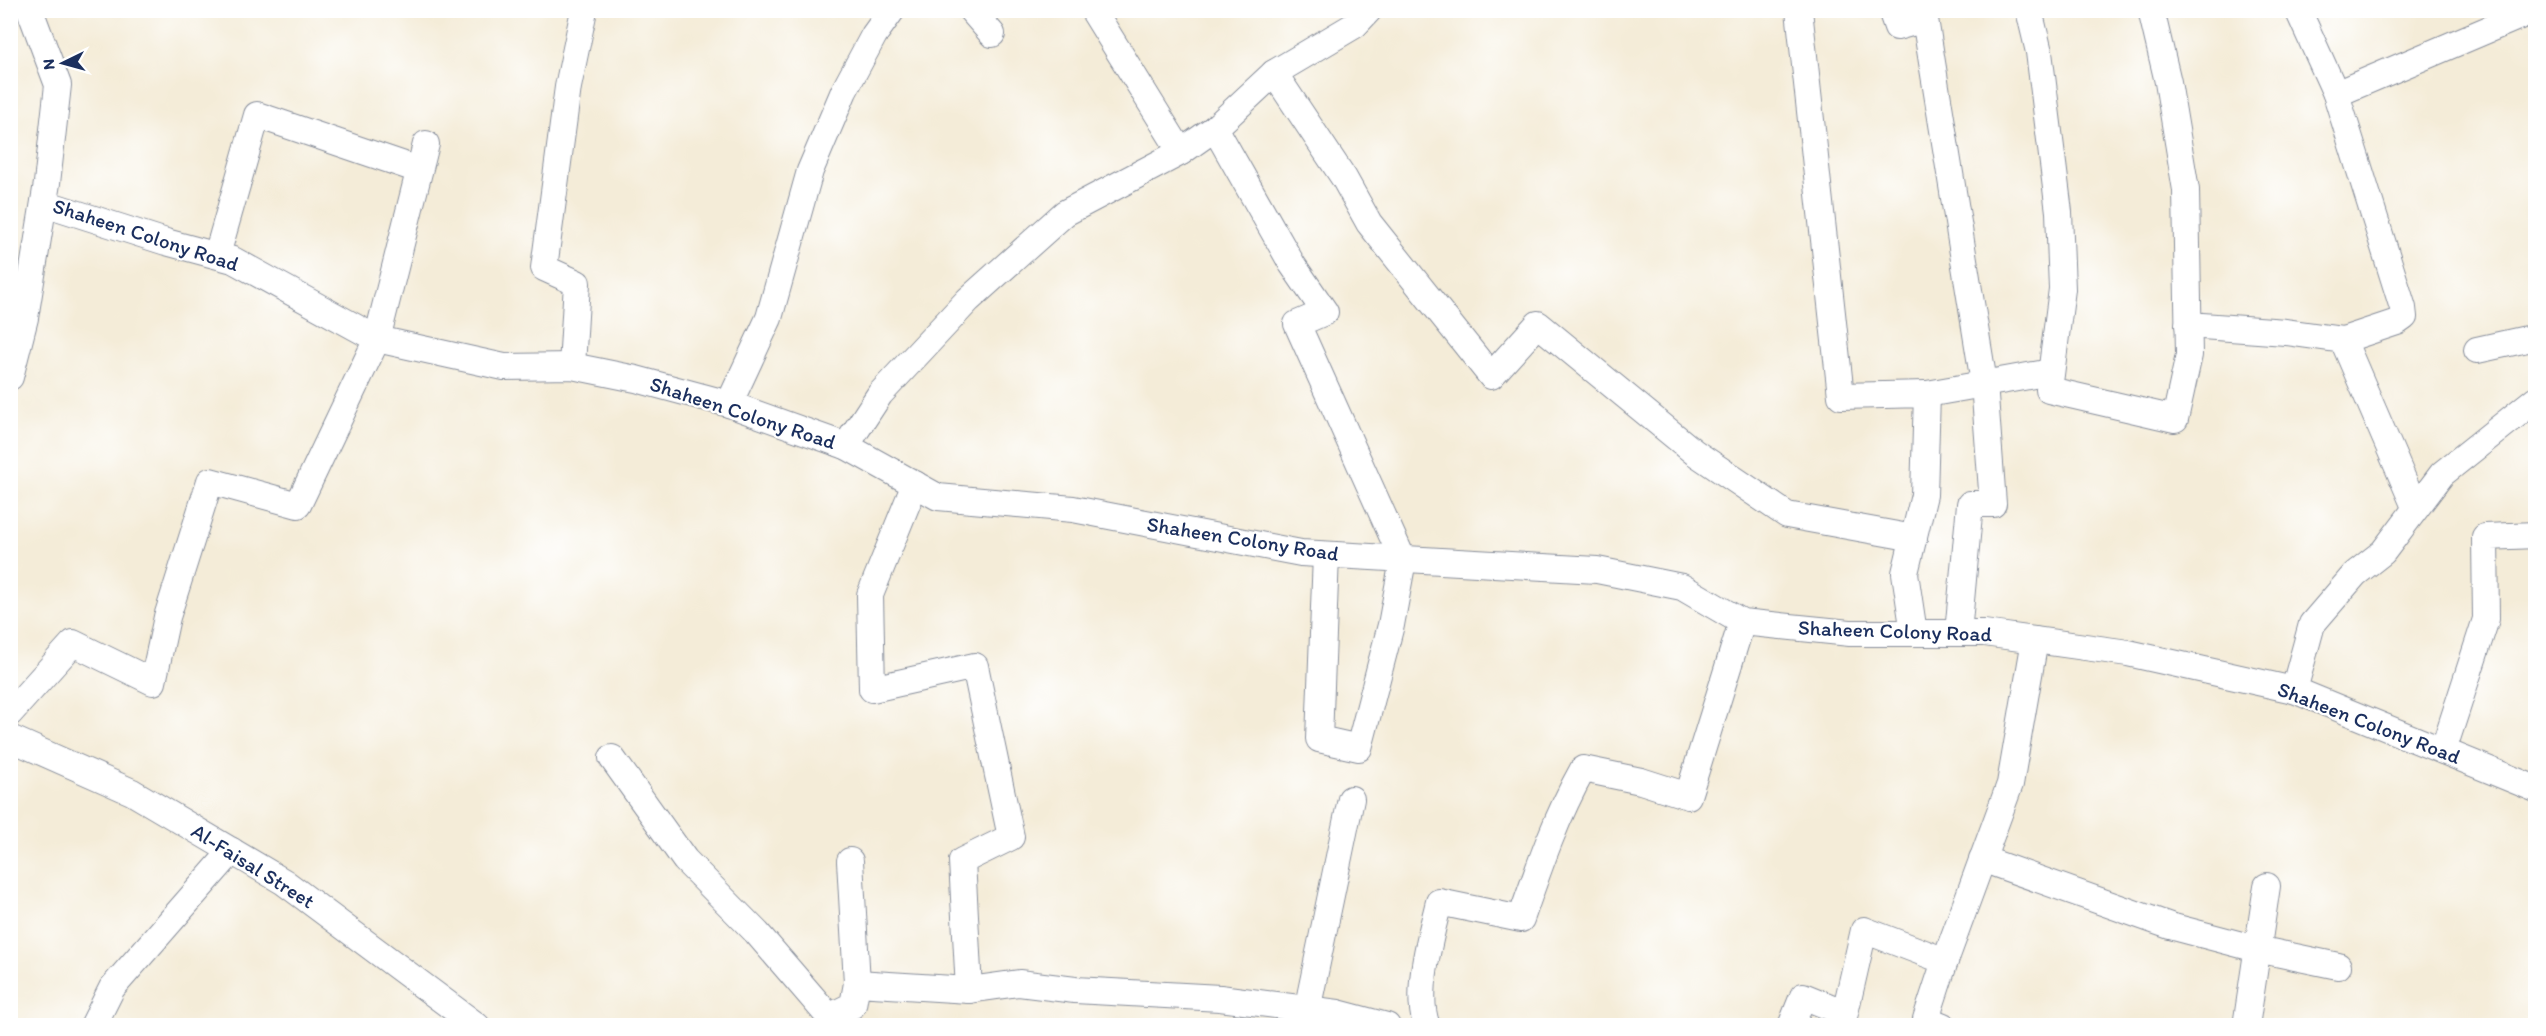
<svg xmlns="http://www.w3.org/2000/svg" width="2546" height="1036" viewBox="0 0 2546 1036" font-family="Itim,sans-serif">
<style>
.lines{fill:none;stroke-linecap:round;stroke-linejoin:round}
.minor-casing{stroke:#888e9b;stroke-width:28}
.minor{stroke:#fff;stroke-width:26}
.labels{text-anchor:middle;stroke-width:4.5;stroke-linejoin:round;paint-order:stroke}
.street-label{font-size:21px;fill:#1b2f5e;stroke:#fff}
</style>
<rect width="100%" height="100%" fill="#fff"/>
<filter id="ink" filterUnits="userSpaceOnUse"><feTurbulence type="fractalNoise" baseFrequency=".0167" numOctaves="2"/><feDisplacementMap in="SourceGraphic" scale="12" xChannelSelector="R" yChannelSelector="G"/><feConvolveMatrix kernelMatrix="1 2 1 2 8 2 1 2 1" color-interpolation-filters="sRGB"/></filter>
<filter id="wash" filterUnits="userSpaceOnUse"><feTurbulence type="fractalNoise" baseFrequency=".008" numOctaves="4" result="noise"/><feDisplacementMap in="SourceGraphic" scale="24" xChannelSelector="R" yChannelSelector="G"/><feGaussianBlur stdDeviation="1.35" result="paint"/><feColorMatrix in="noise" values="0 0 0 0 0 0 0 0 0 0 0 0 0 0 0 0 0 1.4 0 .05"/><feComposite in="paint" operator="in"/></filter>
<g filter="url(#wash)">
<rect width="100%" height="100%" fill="#f4ecd8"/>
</g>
<g filter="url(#ink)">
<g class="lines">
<defs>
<g id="minor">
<polyline points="971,10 992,34"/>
<polyline points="1093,10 1181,152"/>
<polyline points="1799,10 1841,396 1927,394 1924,495 1905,573 1914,633"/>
<polyline points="1891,10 1897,27 1925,19 1984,383 1993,504 1970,504 1958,633"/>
<polyline points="2029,10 2039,52 2059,212 2062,289 2049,390 2175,419 2189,355 2186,190 2168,82 2151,10"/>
<polyline points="1274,73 1344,178 1369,223 1491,376 1538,324 1694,452 1787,515 1914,538"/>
<polyline points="2336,94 2534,10"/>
<polyline points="1215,128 1292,264 1325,312 1297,324 1403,560 1391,625 1359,748 1319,739 1326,555"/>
<polyline points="44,203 166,242 233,260 377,339 504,367 572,366 636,379 729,404 846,446 938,497 1073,509 1301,553 1597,570 1682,587 1742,622 1850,633 1984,633 2128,653 2294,690 2536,789"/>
<polyline points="217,255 257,115 419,170"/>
<polyline points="2188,325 2286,332 2343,340 2397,322 2404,317 2403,308 2336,94 2298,10"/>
<polyline points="2343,340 2415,507"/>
<polyline points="2477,350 2536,337"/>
<polyline points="572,366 577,283 544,268 568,87 584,10"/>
<polyline points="10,377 25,318 47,183 58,85 30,10"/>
<polyline points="1927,394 2051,372"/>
<polyline points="729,404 769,318 810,171 844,91 874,35 892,10"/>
<polyline points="846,446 880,394 968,300 1065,213 1181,152 1215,128 1274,73 1355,25 1369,10"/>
<polyline points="915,484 870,595 872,689 975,666 1011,837 962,861 969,990 1019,983 1075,990 1220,998 1338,1013 1387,1026"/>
<polyline points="2294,690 2312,624 2355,574 2383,552 2442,474 2536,399"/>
<polyline points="10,713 73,643 153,682 167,617 210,481 298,505 377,339 426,144"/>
<polyline points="10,738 132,792 284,882 477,1026"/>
<polyline points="2443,751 2486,619 2485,537 2536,535"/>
<polyline points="612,758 685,860 757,933 837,1026"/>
<polyline points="1982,859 2170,926 2257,949 2338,966"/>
<polyline points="850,861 857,983"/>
<polyline points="831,1016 853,1005 857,983 969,990"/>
<polyline points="1304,1025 1351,799"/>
<polyline points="93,1026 112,988 232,851"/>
<path d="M1427,1026C1414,994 1431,934 1439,902L1521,919C1539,867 1556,817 1583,769L1641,781L1688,796L1742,622"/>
<polyline points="1791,1026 1803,996 1845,1013 1864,930 1945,961 2010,784 2035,640"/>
<polyline points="1943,1026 1926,1019 1945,961"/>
<polyline points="2246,1026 2267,886"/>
</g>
</defs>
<!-- minor casing -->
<use href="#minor" class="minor-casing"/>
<!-- minor -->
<use href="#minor" class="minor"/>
</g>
</g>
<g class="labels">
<!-- street labels -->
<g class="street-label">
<text transform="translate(146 235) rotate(18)" y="7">Shaheen Colony Road</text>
<text transform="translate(743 413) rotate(18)" y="7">Shaheen Colony Road</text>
<text transform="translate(1243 539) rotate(9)" y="7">Shaheen Colony Road</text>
<text transform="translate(1895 631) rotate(2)" y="7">Shaheen Colony Road</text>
<text transform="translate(2369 723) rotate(21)" y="7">Shaheen Colony Road</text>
<text transform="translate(253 866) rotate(32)" y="7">Al-Faisal Street</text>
</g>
</g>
<!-- margin -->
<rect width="2546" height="1036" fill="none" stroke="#fff" stroke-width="36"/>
<!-- north arrow -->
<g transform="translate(63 63) rotate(265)" stroke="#ffffff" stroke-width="4.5" paint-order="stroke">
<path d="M0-4.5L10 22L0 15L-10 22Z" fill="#1b2f5e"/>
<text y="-9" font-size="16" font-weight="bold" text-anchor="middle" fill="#1b2f5e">N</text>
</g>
</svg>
